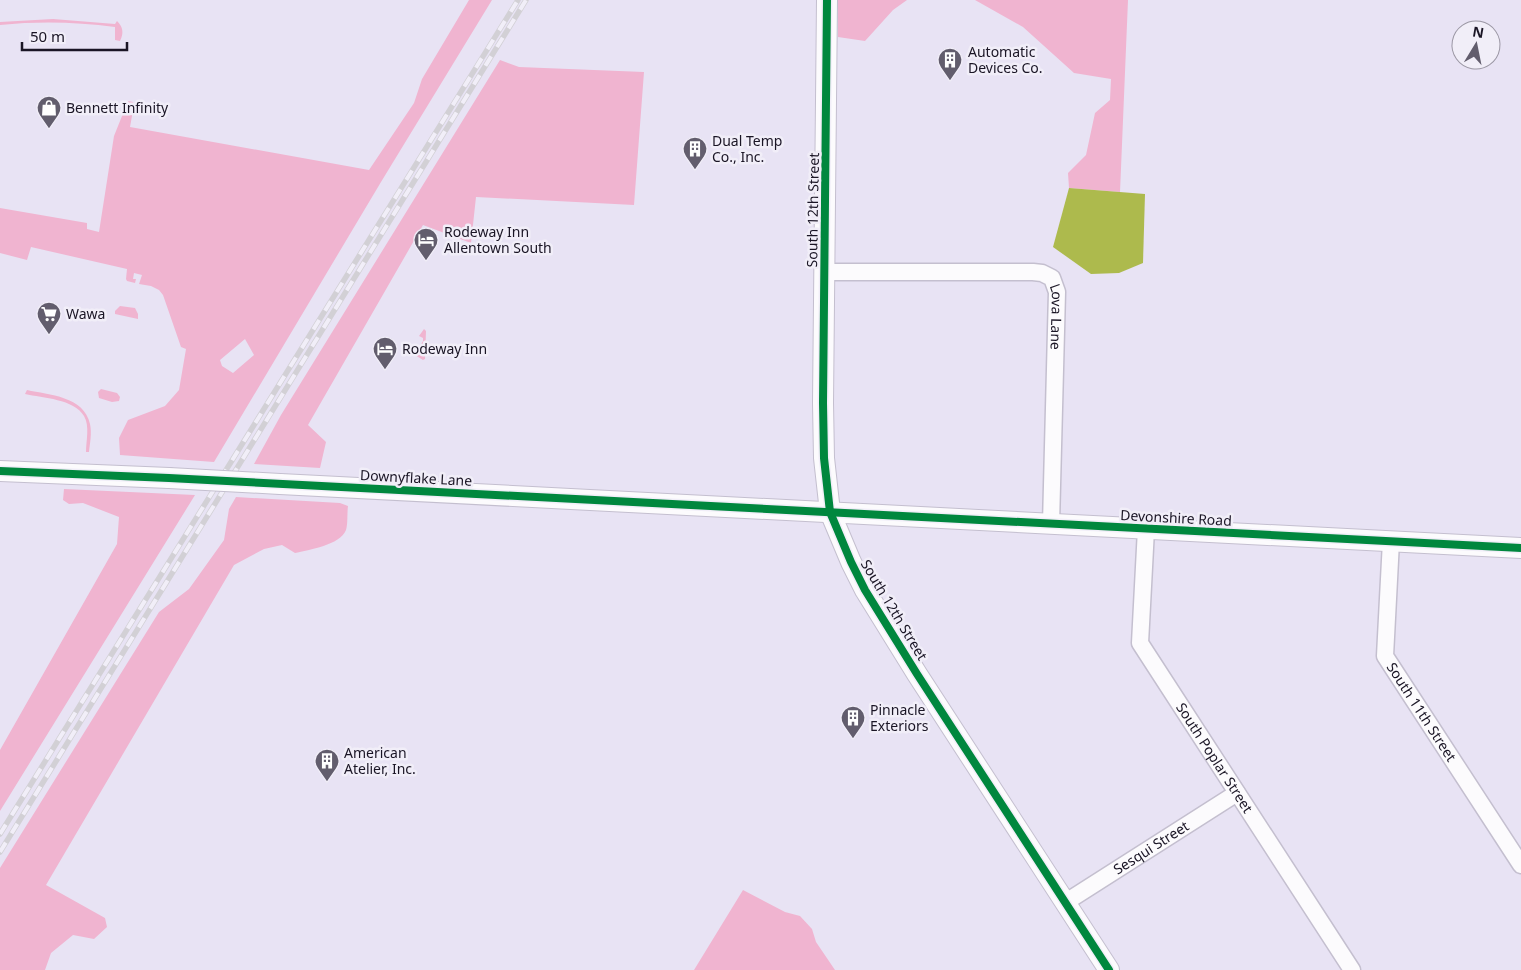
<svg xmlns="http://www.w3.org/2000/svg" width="1521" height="970" viewBox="0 0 1521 970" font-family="'Noto Sans',sans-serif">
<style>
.green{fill:#f0b4d0;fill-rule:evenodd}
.water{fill:#adba4d}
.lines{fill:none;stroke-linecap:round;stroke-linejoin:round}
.minor-casing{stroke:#c4bfcf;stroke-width:19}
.tertiary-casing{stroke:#c4bfcf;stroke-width:22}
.minor{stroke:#fcfbfd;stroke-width:16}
.tertiary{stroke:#fcfbfd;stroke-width:20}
.rail-casing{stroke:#d2d0d5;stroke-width:5.5}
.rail{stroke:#f1eef8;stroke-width:4;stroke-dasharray:11;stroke-linecap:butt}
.tertiary-bridge-casing{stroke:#c4bfcf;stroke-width:22;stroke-linecap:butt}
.tertiary-bridge{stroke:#fcfbfd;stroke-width:20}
.cycleway-casing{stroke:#f1eef8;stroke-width:11}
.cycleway{stroke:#00873e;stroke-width:8}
.labels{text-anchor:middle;stroke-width:5;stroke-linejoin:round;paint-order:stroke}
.poi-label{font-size:14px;fill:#1a1525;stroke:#f1eef8;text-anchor:start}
.street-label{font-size:14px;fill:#1a1525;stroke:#f1eef8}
</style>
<rect width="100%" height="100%" fill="#e8e3f4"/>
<!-- green -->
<g class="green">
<path d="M469,0H492L381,182L214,462L120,455L119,438L128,420L165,406L179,390L186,349L181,347L163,295L159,290L151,286L139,284L142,275L134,273L133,279H136L135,283L127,281L126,279L127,269L31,247L27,260L0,253V208L87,223V229L99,232L114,136L128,101L133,102L134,105L130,127L369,170L414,103L422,79ZM245,339L254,355L233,373L222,366L220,360Z"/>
<polygon points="838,0 907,0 893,10 865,41 838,37"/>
<polygon points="975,0 1128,0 1120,192 1069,188 1068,173 1086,155 1095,113 1110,100 1111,79 1074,73 1023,27"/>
<path d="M53,19L115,24L117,21C123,27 124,33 120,41L115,40V27C77,22 39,21 0,25V22Z"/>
<polygon points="500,60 519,67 644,72 634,205 476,197 471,243 423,225 308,425 326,442 320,468 254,464 281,415"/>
<polygon points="120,306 135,308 138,314 138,319 115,314 115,311"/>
<polygon points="424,329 426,331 425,359 423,360 415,355 423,341 423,338 419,336"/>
<polygon points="101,389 117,393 120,397 119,401 112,402 99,398 98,392"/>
<path d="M27,390C49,395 84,396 90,424C92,433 90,443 89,452H86C86,441 90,426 84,416C74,399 43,398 25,394Z"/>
<polygon points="64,489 195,495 0,811 0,750 117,544 119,517 83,503 69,504 63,500"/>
<path d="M236,497L340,503L348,506C347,513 348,524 346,530C340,545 309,550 295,553L282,545L264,549L234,565L46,885L105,918L107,927L94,939L73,935L51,953L45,970H0V868L159,612L189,589L224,540L229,509Z"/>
<polygon points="743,890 785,912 800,916 812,929 816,942 835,970 694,970"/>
</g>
<!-- water -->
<polygon class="water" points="1069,188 1145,194 1143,263 1119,273 1091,274 1053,247"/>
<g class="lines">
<defs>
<g id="minor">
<path id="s1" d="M825,272H1033L1042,273L1052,278L1057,292L1051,524"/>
<path id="s2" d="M1146,529L1140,643L1352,970"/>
<path id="s3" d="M1391,541L1385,656L1521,865"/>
<path id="s4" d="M1066,902L1237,793"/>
</g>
<g id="tertiary">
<polyline points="827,0 823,403 824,458 830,512 851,562 865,590 917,674 1109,970"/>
<polyline points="0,471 169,478"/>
<polyline points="280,484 1521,548"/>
</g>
</defs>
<!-- minor casing -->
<use href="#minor" class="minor-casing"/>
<!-- tertiary casing -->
<use href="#tertiary" class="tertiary-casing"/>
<!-- minor -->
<use href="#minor" class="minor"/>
<!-- tertiary -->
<use href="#tertiary" class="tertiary"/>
<defs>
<g id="rail">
<polyline points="0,834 518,0"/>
<polyline points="0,852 526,0"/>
</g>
</defs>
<!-- rail casing -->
<use href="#rail" class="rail-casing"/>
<!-- rail -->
<use href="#rail" class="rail"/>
<defs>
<polyline id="tertiary-bridge" points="169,478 280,484"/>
</defs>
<!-- tertiary-bridge casing -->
<use href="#tertiary-bridge" class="tertiary-bridge-casing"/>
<!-- tertiary-bridge -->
<use href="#tertiary-bridge" class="tertiary-bridge"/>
<defs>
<g id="cycleway">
<polyline points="827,0 823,403 824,458 830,512 851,562 865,590 917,674 1109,970"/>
<polyline points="0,471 169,478 1521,548"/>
</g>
</defs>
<!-- cycleway casing -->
<use href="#cycleway" class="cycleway-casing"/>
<!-- cycleway -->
<use href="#cycleway" class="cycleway"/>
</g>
<!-- icons -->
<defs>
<symbol id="building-pin" viewBox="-11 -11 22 30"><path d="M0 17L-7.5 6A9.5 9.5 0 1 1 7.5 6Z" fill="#625d6d" stroke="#f1eef8"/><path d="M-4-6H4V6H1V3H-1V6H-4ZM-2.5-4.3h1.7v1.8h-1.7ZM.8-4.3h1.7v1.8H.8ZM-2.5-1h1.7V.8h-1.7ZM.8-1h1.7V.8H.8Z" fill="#fff"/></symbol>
<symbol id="shop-pin" viewBox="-11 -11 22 30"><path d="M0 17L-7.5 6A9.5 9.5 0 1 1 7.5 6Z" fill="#625d6d" stroke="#f1eef8"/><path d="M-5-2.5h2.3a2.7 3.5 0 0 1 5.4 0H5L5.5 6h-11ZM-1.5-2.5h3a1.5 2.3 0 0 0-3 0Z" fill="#fff"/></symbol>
<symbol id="hotel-pin" viewBox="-11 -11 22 30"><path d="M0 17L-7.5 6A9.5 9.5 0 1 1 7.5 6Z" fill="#625d6d" stroke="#f1eef8"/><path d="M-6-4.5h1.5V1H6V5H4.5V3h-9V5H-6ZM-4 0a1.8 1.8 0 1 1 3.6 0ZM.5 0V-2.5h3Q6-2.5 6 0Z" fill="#fff"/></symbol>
<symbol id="supermarket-pin" viewBox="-11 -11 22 30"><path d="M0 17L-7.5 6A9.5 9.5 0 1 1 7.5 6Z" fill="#625d6d" stroke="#f1eef8"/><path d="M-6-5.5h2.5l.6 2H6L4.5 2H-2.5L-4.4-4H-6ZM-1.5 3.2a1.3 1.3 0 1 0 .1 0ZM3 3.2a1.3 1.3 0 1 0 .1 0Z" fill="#fff"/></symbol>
</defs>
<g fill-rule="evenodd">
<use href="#building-pin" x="936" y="46" width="28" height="38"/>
<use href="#shop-pin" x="35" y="94" width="28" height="38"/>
<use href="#building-pin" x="681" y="135" width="28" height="38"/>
<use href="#hotel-pin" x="412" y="226" width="28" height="38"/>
<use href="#supermarket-pin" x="35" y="300" width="28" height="38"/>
<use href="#hotel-pin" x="371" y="335" width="28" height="38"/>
<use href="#building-pin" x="839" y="704" width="28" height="38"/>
<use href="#building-pin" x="313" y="747" width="28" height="38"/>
</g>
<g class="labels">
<!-- poi labels -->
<g class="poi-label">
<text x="968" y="57">Automatic<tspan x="968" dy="16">Devices Co.</tspan></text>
<text x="66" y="113">Bennett Infinity</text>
<text x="712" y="146">Dual Temp<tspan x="712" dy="16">Co., Inc.</tspan></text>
<text x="444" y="237">Rodeway Inn<tspan x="444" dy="16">Allentown South</tspan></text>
<text x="66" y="319">Wawa</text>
<text x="402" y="354">Rodeway Inn</text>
<text x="870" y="715">Pinnacle<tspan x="870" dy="16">Exteriors</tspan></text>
<text x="344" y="758">American<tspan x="344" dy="16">Atelier, Inc.</tspan></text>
</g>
<!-- street labels -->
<g class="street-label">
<text transform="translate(813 210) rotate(-89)" y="5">South 12th Street</text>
<text dy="5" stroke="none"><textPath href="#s1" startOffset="268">Lova Lane</textPath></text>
<text transform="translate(416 478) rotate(3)" y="5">Downyflake Lane</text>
<text transform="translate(1176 518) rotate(3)" y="5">Devonshire Road</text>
<text transform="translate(894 610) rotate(59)" y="5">South 12th Street</text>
<text dy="5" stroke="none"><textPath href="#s3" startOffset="182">South 11th Street</textPath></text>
<text dy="5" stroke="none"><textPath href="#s2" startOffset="251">South Poplar Street</textPath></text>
<text dy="5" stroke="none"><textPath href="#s4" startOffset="101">Sesqui Street</textPath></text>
</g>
</g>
<!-- north arrow -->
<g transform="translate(1476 45) rotate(10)"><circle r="24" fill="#f1eef8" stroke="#9b97a4"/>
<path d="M0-4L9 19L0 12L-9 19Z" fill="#625d6d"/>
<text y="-8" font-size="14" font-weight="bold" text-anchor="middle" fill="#1a1525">N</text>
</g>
<!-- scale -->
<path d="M22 42v8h105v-8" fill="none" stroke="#1a1525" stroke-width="2.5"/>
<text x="30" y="42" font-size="15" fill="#1a1525" stroke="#f1eef8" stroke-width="4" paint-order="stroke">50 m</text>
</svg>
